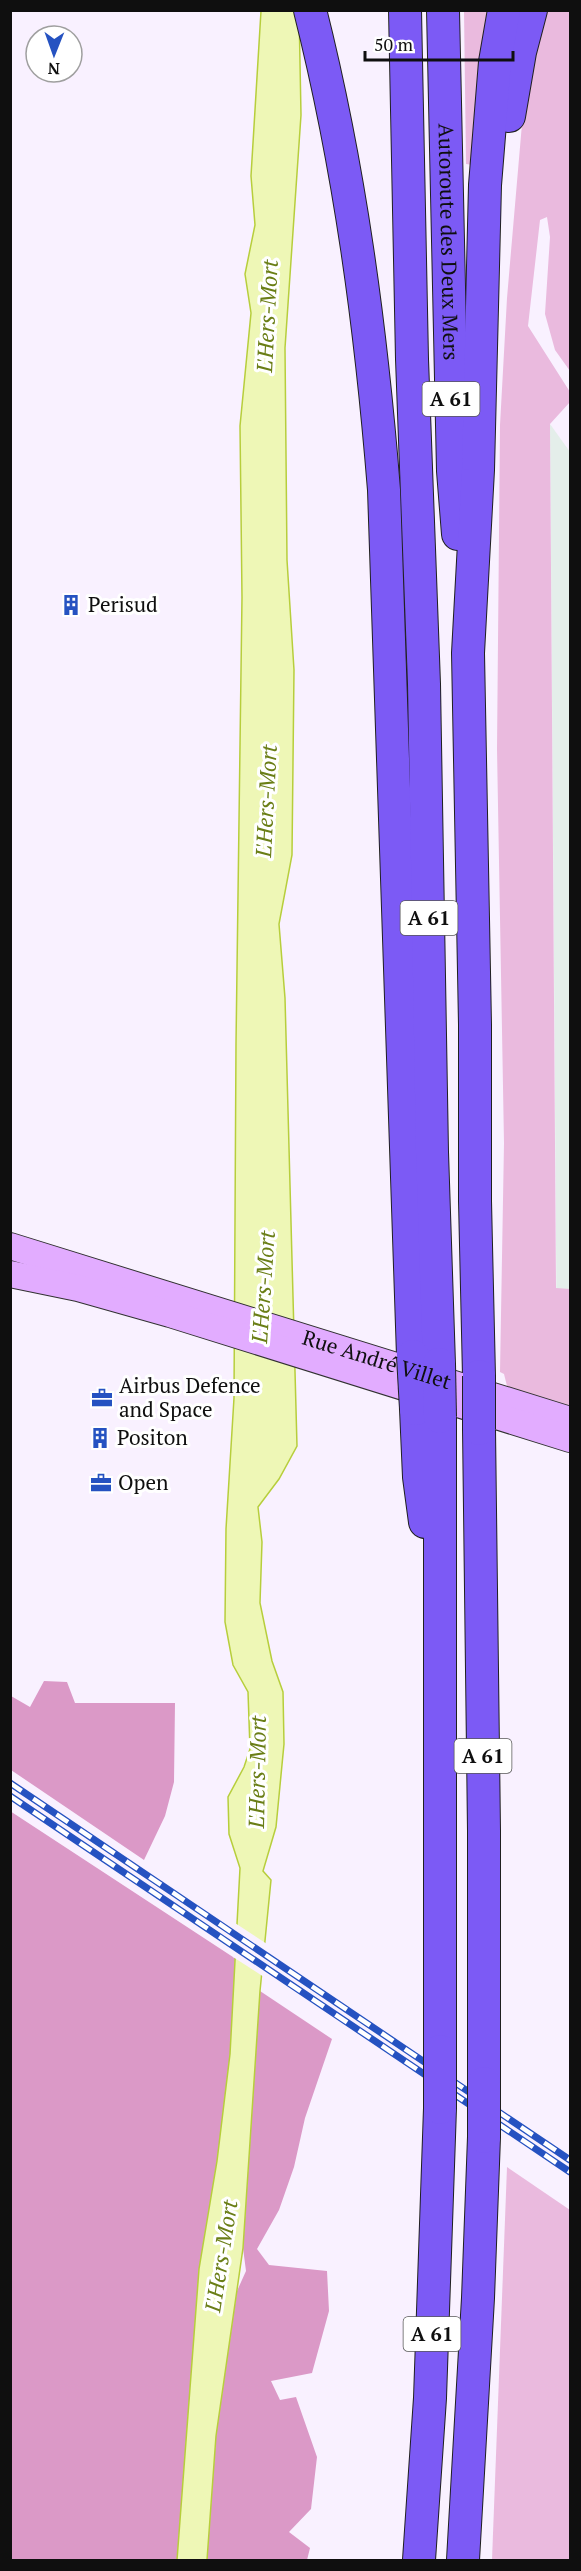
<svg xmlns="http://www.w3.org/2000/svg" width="581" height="2571" viewBox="0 0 581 2571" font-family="'PT Serif',serif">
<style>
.industrial{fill:#e4eeea}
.green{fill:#eabade}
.forest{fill:#db99c7}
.water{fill:#eef7b6;stroke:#b7ce3c;stroke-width:1.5}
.pier{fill:#f9f1ff}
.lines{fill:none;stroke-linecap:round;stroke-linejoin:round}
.secondary-casing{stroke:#313131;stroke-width:28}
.highway-casing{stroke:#202020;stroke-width:34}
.secondary{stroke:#e2acff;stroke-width:26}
.highway{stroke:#7c5af5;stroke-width:32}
.rail-casing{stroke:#2552c1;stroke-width:7}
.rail{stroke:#fff;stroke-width:4.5;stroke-dasharray:14;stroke-linecap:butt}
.highway-bridge-casing{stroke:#202020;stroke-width:34;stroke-linecap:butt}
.highway-bridge{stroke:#7c5af5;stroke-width:32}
.labels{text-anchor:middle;stroke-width:6;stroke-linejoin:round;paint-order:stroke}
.shield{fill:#fff;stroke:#575757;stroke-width:1.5}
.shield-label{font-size:20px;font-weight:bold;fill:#0f0f0f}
.street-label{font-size:21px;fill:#0f0f0f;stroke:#fff}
.poi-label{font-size:21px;fill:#0f0f0f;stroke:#fff;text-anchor:start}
.water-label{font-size:22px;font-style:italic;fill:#6a7e16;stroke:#fff}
</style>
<rect width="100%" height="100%" fill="#f9f1ff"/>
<!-- industrial -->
<polygon class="industrial" points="550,424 570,452 570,1384 557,1377"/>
<!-- green -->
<g class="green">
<polygon points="464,11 493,11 473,165 466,164"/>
<polygon points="546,11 570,11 570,371 555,350 545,314 550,237 547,217 540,220 528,326 570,392 570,402 550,424 556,1288 570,1289 570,1413 508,1390 504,1374 500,1372 504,1143 497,749 500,425 507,298 525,89"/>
<polygon points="507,2167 570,2210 570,2560 492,2560"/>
</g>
<!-- forest -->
<g class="forest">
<polygon points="44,1681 67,1682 75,1703 175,1703 174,1782 165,1816 144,1860 11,1770 11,1696 30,1707"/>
<polygon points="10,1811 236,1959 230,2054 217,2161 199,2269 177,2560 11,2560"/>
<polygon points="260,1991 332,2039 305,2118 294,2167 279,2210 257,2249 269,2265 327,2271 329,2311 312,2373 271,2381 280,2400 296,2397 317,2457 311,2509 289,2532 310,2548 307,2560 207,2560 216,2436 237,2291 246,2271 243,2248"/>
</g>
<!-- water -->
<polygon class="water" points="299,10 301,115 285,348 287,560 294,670 292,855 279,924 285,998 297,1446 279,1479 258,1507 262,1542 260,1603 272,1661 283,1692 284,1744 276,1827 263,1871 271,1880 260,1991 243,2248 216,2436 207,2560 177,2560 199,2269 217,2161 230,2054 240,1868 229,1834 228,1797 244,1767 250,1749 248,1692 233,1665 225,1622 226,1529 234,1398 236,1044 242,597 240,426 251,313 245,274 255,225 251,176 261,11"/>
<!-- pier -->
<polygon class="pier" points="235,1923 267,1944 264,1977 233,1957"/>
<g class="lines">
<defs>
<g id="secondary">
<path id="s1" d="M10,1246L570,1420"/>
<polyline points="10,1274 78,1288 170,1314 570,1439"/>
</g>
<g id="highway">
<path d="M310,10C350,169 371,328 384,490L413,1356"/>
<polyline points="405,10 412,359 424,684 432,1152 439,1364"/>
<path id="s2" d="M443,10L453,471L458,534"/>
<polyline points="509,116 520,52 531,10"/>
<polyline points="479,1376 475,1201 475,1025 468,653 478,470 485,185 495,62 504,10"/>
<polyline points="416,1409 419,1477 425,1522"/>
<polyline points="479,1429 484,1831 484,2083"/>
<polyline points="440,2051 440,1417"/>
<polyline points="419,2560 430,2398 440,2108"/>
<polyline points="463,2560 478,2298 484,2137"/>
</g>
</defs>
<!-- secondary casing -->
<use href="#secondary" class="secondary-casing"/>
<!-- highway casing -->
<use href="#highway" class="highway-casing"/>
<!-- secondary -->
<use href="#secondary" class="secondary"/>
<!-- highway -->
<use href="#highway" class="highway"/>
<defs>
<g id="rail">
<polyline points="10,1783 570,2160"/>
<polyline points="10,1796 570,2172"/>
</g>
</defs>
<!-- rail casing -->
<use href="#rail" class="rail-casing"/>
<!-- rail -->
<use href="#rail" class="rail"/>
<defs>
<g id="highway-bridge">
<polyline points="413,1356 416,1409"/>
<polyline points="439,1364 440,1417"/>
<polyline points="479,1376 479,1429"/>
<polyline points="484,2083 484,2137"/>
<polyline points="440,2108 440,2051"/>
</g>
</defs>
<!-- highway-bridge casing -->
<use href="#highway-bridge" class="highway-bridge-casing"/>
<!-- highway-bridge -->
<use href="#highway-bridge" class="highway-bridge"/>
</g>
<!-- icons -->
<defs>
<symbol id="building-bare" viewBox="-9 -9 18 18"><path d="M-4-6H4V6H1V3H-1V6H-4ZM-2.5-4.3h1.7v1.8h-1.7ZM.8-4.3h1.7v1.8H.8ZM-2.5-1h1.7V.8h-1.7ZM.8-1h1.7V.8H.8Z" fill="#2552c1" stroke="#fff" stroke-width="2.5" paint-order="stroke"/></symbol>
<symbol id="office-bare" viewBox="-9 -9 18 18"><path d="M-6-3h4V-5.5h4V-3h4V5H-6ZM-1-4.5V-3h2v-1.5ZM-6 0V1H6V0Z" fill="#2552c1" stroke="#fff" stroke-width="2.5" paint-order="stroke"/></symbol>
</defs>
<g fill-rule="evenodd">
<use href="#building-bare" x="56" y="590" width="30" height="30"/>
<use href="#office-bare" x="87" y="1383" width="30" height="30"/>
<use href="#building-bare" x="85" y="1423" width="30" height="30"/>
<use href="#office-bare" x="86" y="1468" width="30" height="30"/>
</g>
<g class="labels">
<!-- shield labels -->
<g class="shield">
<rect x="422.5" y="382" width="57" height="34" rx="4.5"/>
<rect x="400.5" y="901" width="57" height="34" rx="4.5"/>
<rect x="454.5" y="1739" width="57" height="34" rx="4.5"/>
<rect x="403.5" y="2317" width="57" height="34" rx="4.5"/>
</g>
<g class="shield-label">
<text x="451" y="406">A 61</text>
<text x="429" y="925">A 61</text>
<text x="483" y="1763">A 61</text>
<text x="432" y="2341">A 61</text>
</g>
<!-- street labels -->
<g class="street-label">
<text dy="7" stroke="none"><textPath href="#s2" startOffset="232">Autoroute des Deux Mers</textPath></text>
<text dy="7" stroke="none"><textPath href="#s1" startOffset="384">Rue André Villet</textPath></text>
</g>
<!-- poi labels -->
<g class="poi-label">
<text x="88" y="612">Perisud</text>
<text x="119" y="1393">Airbus Defence<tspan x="119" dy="24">and Space</tspan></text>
<text x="117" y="1445">Positon</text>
<text x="118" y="1490">Open</text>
</g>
<!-- water labels -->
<g class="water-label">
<text transform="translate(267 316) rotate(-87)" y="8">L'Hers-Mort</text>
<text transform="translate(266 801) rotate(-87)" y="8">L'Hers-Mort</text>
<text transform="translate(263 1287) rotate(-86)" y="8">L'Hers-Mort</text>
<text transform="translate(257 1772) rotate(-89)" y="8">L'Hers-Mort</text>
<text transform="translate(221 2256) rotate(-81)" y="8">L'Hers-Mort</text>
</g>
</g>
<!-- border -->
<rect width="581" height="2571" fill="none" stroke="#0f0f0f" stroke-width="24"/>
<!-- north arrow -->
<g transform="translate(54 54) rotate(181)"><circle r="28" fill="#ffffff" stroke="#9f9f9f" stroke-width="1.5"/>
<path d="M0-4.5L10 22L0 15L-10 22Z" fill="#2552c1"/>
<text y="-9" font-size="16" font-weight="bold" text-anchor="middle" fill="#0f0f0f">N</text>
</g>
<!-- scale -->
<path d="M365 51v9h148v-9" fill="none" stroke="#0f0f0f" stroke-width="3"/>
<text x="374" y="51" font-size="18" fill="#0f0f0f" stroke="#ffffff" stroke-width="4.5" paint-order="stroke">50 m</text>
</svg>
